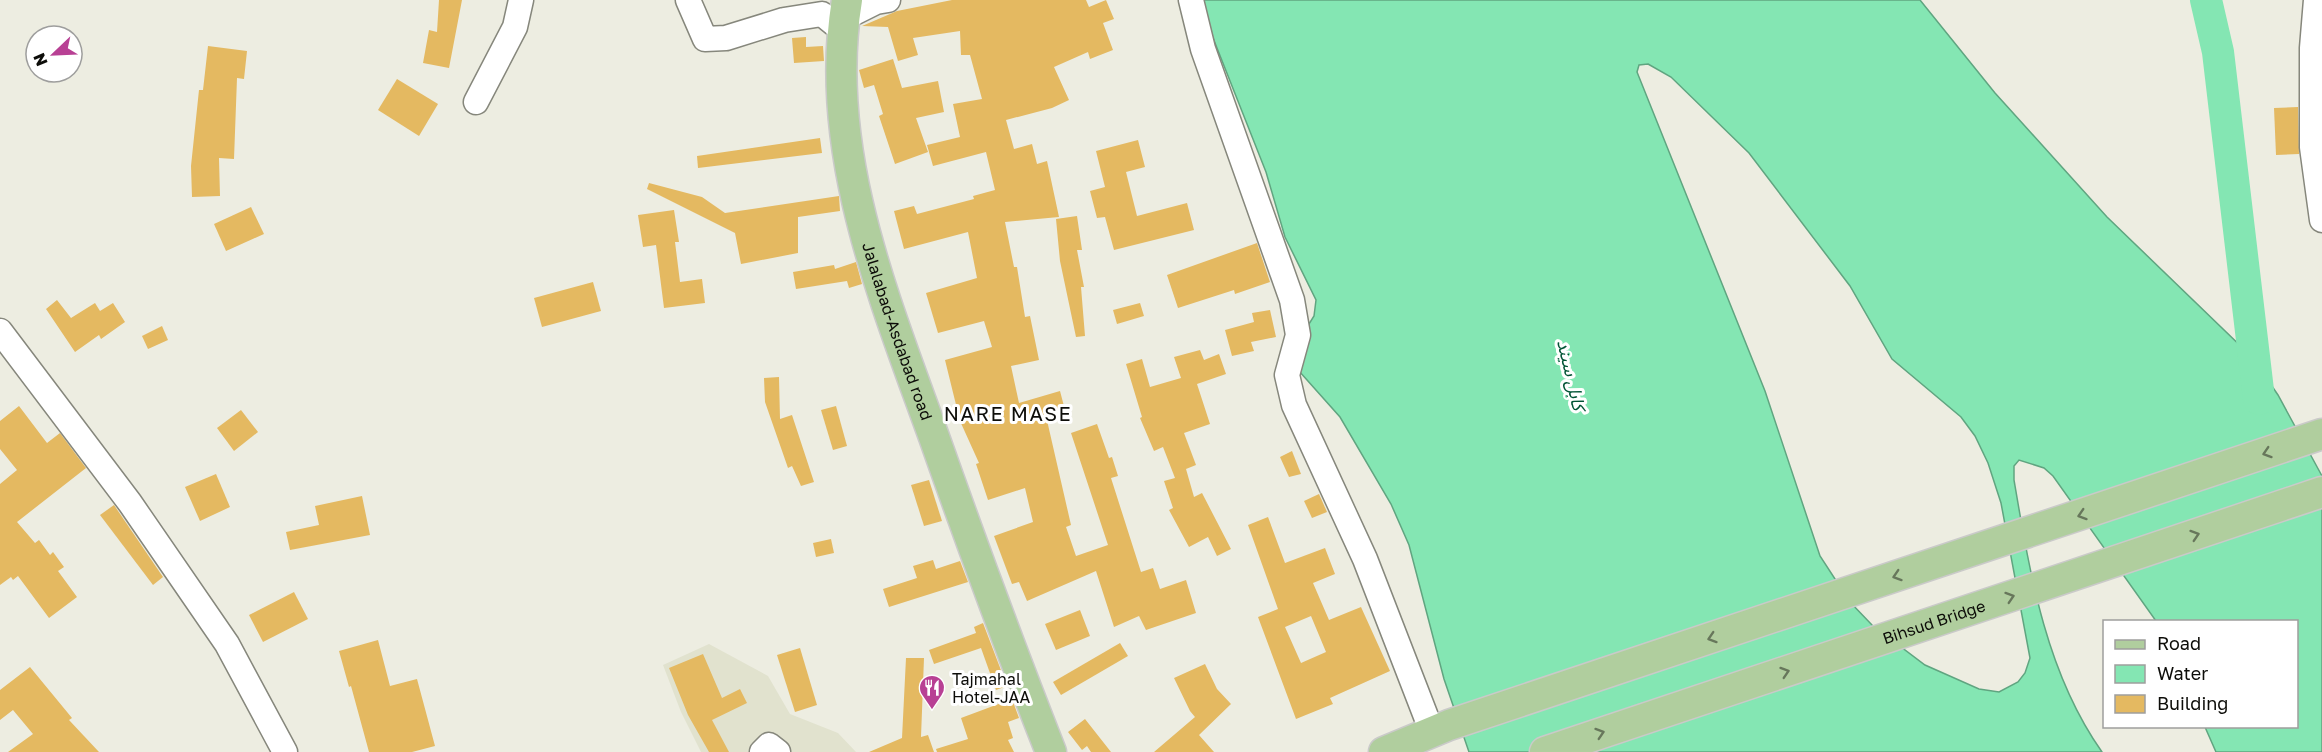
<svg xmlns="http://www.w3.org/2000/svg" width="2322" height="752" viewBox="0 0 2322 752" font-family="'Golos Text','Noto Sans Arabic',sans-serif">
<style>
.built{fill:#e1e2ce}
.water{fill:#84e6b3;stroke:#60a580;stroke-width:1.5;fill-rule:evenodd}
.lines{fill:none;stroke-linecap:round;stroke-linejoin:round}
.river{stroke:#84e6b3;stroke-width:32}
.building{fill:#e4b961;fill-rule:evenodd}
.minor-casing{stroke:#86877c;stroke-width:27}
.major-casing{stroke:#cacac9;stroke-width:33}
.minor{stroke:#fff;stroke-width:24}
.major{stroke:#b0ce9e;stroke-width:30}
.oneway{stroke:#67775b}
.labels{text-anchor:middle;stroke-width:6;stroke-linejoin:round;paint-order:stroke}
.street-label{font-size:16px;fill:#0d0d09;stroke:#fff}
.poi-label{font-size:16px;fill:#0d0d09;stroke:#fff;text-anchor:start}
.water-label{font-size:18px;font-style:italic;fill:#015435;stroke:#fff}
.quarter-label{font-size:20px;letter-spacing:1.5px;fill:#0d0d09;stroke:#fff}
</style>
<rect width="100%" height="100%" fill="#edede1"/>
<!-- built -->
<polygon class="built" points="709,644 768,676 790,714 838,733 856,752 701,752 681,712 663,665"/>
<!-- water -->
<path class="water" d="M1198,0H1920L1995,93L2107,217L2252,357L2278,395L2322,476V752H2216L2205,727L2296,726V622L2156,621L2053,476L2044,468L2019,460L2014,466V480C2030,574 2046,673 2102,752H1469L1444,679L1409,545L1391,504L1340,417L1299,371L1304,332L1314,316L1316,300L1285,237L1266,172ZM1648,64L1671,77L1749,153L1850,286L1892,359L1961,417L1975,436L1988,463L2001,503L2030,658L2025,673L2018,682L1999,692L1979,689L1925,665L1872,625L1850,602L1820,556L1765,391L1637,72L1639,65Z"/>
<g class="lines">
<!-- river -->
<polyline class="river" points="2206,0 2218,52 2259,399"/>
</g>
<!-- building -->
<g class="building">
<polygon points="439,0 462,0 449,68 423,63 429,30 437,32"/>
<polygon points="952,0 1086,0 1089,7 1106,0 1114,19 1103,23 1113,50 1090,59 1088,52 1054,67 1069,100 1052,108 1006,120 1014,149 1032,144 1037,164 1047,161 1059,217 1005,222 1014,267 1017,267 1025,317 1030,316 1039,360 1011,366 1019,403 1060,391 1065,410 1046,416 1071,525 1066,527 1076,556 1108,545 1071,433 1097,424 1109,458 1112,457 1118,476 1111,478 1141,572 1153,568 1160,589 1186,580 1196,613 1146,630 1139,616 1114,627 1096,571 1027,601 1019,582 1012,584 994,536 1033,522 1025,488 988,500 976,464 979,463 960,421 945,360 992,347 984,321 938,333 926,293 977,278 968,232 904,249 894,211 914,206 917,214 974,199 973,196 995,190 986,152 933,166 927,145 960,137 953,104 982,99 970,55 961,55 960,31 913,38 918,55 898,61 888,27 862,26 897,11"/>
<polygon points="806,37 806,47 823,46 824,61 794,63 792,38"/>
<polygon points="208,46 247,51 244,79 237,78 234,159 219,158 220,196 192,197 191,166 199,90 203,90"/>
<polygon points="893,59 902,88 938,81 944,112 916,118 928,152 895,164 879,116 883,114 874,85 864,88 859,70"/>
<polygon points="397,79 438,104 419,136 378,110"/>
<polygon points="2298,107 2299,154 2276,155 2274,108"/>
<polygon points="820,138 822,153 698,168 697,156"/>
<polygon points="1138,140 1145,167 1126,172 1137,216 1187,203 1194,230 1114,250 1105,217 1097,218 1090,191 1105,187 1096,151"/>
<polygon points="649,183 702,197 725,213 839,196 840,211 798,217 798,253 741,264 735,233 647,189"/>
<polygon points="251,207 264,234 226,251 214,224"/>
<polygon points="674,210 679,242 675,242 680,282 702,279 705,303 664,308 656,245 643,247 638,215"/>
<polygon points="1077,216 1082,250 1077,250 1084,287 1081,287 1085,336 1076,337 1060,261 1056,219"/>
<polygon points="1257,243 1270,282 1235,294 1234,290 1178,308 1167,275"/>
<polygon points="856,262 862,284 849,288 847,281 796,289 793,272 834,265 835,269"/>
<polygon points="593,282 601,311 542,327 534,298"/>
<polygon points="57,300 71,318 95,303 100,311 113,303 125,322 101,339 99,335 75,352 46,309"/>
<polygon points="1140,303 1144,316 1117,324 1113,310"/>
<polygon points="1270,310 1276,337 1251,342 1254,351 1232,356 1225,330 1254,322 1252,313"/>
<polygon points="162,326 168,340 148,349 142,336"/>
<polygon points="1200,350 1204,360 1219,354 1226,374 1197,384 1210,424 1184,433 1196,465 1186,469 1194,497 1202,493 1231,549 1217,556 1208,537 1189,547 1169,510 1173,508 1164,481 1175,478 1163,447 1154,451 1140,418 1142,417 1126,364 1142,359 1150,387 1181,378 1174,357"/>
<polygon points="779,377 780,419 792,415 814,482 801,486 792,466 788,468 765,402 764,378"/>
<polygon points="19,406 47,443 60,433 86,468 17,522 35,543 39,540 50,555 53,552 64,567 58,571 77,597 49,618 18,576 13,580 11,577 0,585 0,484 17,470 0,449 0,421"/>
<polygon points="836,406 847,446 833,450 821,410"/>
<polygon points="241,410 258,432 234,451 217,428"/>
<polygon points="1292,451 1301,474 1289,477 1280,457"/>
<polygon points="216,474 230,507 200,521 185,487"/>
<polygon points="929,480 942,521 924,526 911,485"/>
<polygon points="1319,494 1327,512 1312,518 1304,501"/>
<polygon points="362,496 370,535 290,550 286,532 319,525 315,506"/>
<polygon points="114,505 163,577 153,585 100,515"/>
<path d="M1268,517L1285,563L1325,548L1335,574L1313,583L1329,620L1361,607L1390,671L1330,698L1333,704L1296,719L1258,617L1278,609L1248,525ZM1311,616L1326,652L1301,663L1285,627Z"/>
<polygon points="831,539 834,553 816,557 813,543"/>
<polygon points="933,560 936,569 960,561 968,582 889,607 883,589 917,578 913,566"/>
<polygon points="294,592 308,619 263,642 249,615"/>
<polygon points="1080,610 1090,636 1056,650 1045,624"/>
<polygon points="983,623 1007,686 996,690 981,648 934,664 929,650 976,633 974,627"/>
<polygon points="378,640 390,686 417,679 435,746 412,752 369,752 351,686 349,687 339,651"/>
<polygon points="1120,643 1128,656 1061,695 1053,682"/>
<polygon points="800,648 817,705 795,712 777,655"/>
<polygon points="703,654 722,698 740,689 747,703 712,720 729,752 709,752 688,715 669,668"/>
<polygon points="906,658 924,658 921,737 928,735 934,752 869,752 902,738"/>
<polygon points="1205,664 1217,689 1231,704 1199,735 1214,752 1154,752 1195,717 1190,711 1174,678"/>
<polygon points="30,667 72,718 69,720 99,752 8,752 33,734 13,710 0,720 0,690"/>
<polygon points="1012,699 1019,718 1008,722 1013,738 1008,740 1014,752 937,752 936,749 968,739 961,718"/>
<polygon points="1085,719 1111,752 1091,752 1087,746 1082,750 1068,732"/>
</g>
<g class="lines">
<defs>
<g id="minor">
<polyline points="688,0 705,39 726,38 784,20 822,14 843,31"/>
<polyline points="1191,0 1203,49 1292,300 1298,335 1287,375 1294,405 1365,559 1432,732"/>
<polyline points="2316,0 2312,48 2312,147 2322,220"/>
<polyline points="844,18 876,2 888,0"/>
<polyline points="476,102 515,27 521,0"/>
<polyline points="0,331 130,503 227,644 285,752"/>
<polyline points="762,752 769,745 778,752"/>
</g>
<g id="major">
<path id="s1" d="M847,0C822,150 884,298 934,437C971,542 1010,648 1051,752"/>
<polyline points="1384,752 1449,725 2322,434"/>
<path id="s2" d="M1545,752L2322,492"/>
</g>
</defs>
<!-- minor casing -->
<use href="#minor" class="minor-casing"/>
<!-- major casing -->
<use href="#major" class="major-casing"/>
<!-- minor -->
<use href="#minor" class="minor"/>
<!-- major -->
<use href="#major" class="major"/>
</g>
<!-- one-way arrows -->
<defs><path id="oneway-chevron" d="M-2-3.5L2.5 0L-2 3.5" fill="none" stroke-width="1.6" stroke-linecap="round" stroke-linejoin="round" transform="scale(1.5)"/></defs>
<g class="oneway">
<use href="#oneway-chevron" transform="translate(2267 453) rotate(162)"/>
<use href="#oneway-chevron" transform="translate(2082 515) rotate(162)"/>
<use href="#oneway-chevron" transform="translate(2195 535) rotate(-18)"/>
<use href="#oneway-chevron" transform="translate(1897 576) rotate(162)"/>
<use href="#oneway-chevron" transform="translate(2010 597) rotate(-18)"/>
<use href="#oneway-chevron" transform="translate(1712 638) rotate(162)"/>
<use href="#oneway-chevron" transform="translate(1785 672) rotate(-18)"/>
<use href="#oneway-chevron" transform="translate(1600 733) rotate(-18)"/>
</g>
<!-- icons -->
<defs>
<symbol id="restaurant-pin" viewBox="-11 -11 22 30"><path d="M0 17L-7.5 6A9.5 9.5 0 1 1 7.5 6Z" fill="#b84094" stroke="#fff"/><path d="M-5-6h1v4h1v-4h1v4h1v-4h1v5L-1.5 .5V6h-2V.5L-5-1ZM5-6V6H3V1.5H1.5Q1.5-4 5-6Z" fill="#fff"/></symbol>
</defs>
<g fill-rule="evenodd">
<use href="#restaurant-pin" x="917" y="673" width="30" height="40"/>
</g>
<g class="labels">
<!-- street labels -->
<g class="street-label">
<text dy="6" stroke="none"><textPath href="#s1" startOffset="339">Jalalabad-Asdabad road</textPath></text>
<text dy="6" stroke="none"><textPath href="#s2" startOffset="410">Bihsud Bridge</textPath></text>
</g>
<!-- poi labels -->
<g class="poi-label">
<text x="952" y="685">Tajmahal<tspan x="952" dy="18">Hotel-JAA</tspan></text>
</g>
<!-- water labels -->
<g class="water-label">
<text transform="translate(1571 375) rotate(77)" y="6">کابل سيند</text>
</g>
<!-- quarter labels -->
<g class="quarter-label">
<text x="1008" y="421">NARE MASE</text>
</g>
</g>
<!-- legend -->
<rect x="2103" y="620" width="195" height="108" fill="#ffffff" stroke="#9e9e9d" stroke-width="1.5"/>
<rect x="2115" y="640" width="30" height="9" fill="#b0ce9e" stroke="#9e9e9d" stroke-width="1.5"/>
<text x="2157" y="650" font-size="18" fill="#0d0d09">Road</text>
<rect x="2115" y="665" width="30" height="18" fill="#84e6b3" stroke="#9e9e9d" stroke-width="1.5"/>
<text x="2157" y="680" font-size="18" fill="#0d0d09">Water</text>
<rect x="2115" y="695" width="30" height="18" fill="#e4b961" stroke="#9e9e9d" stroke-width="1.5"/>
<text x="2157" y="710" font-size="18" fill="#0d0d09">Building</text>
<!-- north arrow -->
<g transform="translate(54 54) rotate(247)"><circle r="28" fill="#ffffff" stroke="#9e9e9d" stroke-width="1.5"/>
<path d="M0-4.5L10 22L0 15L-10 22Z" fill="#b84094"/>
<text y="-9" font-size="16" font-weight="bold" text-anchor="middle" fill="#0d0d09">N</text>
</g>
</svg>
